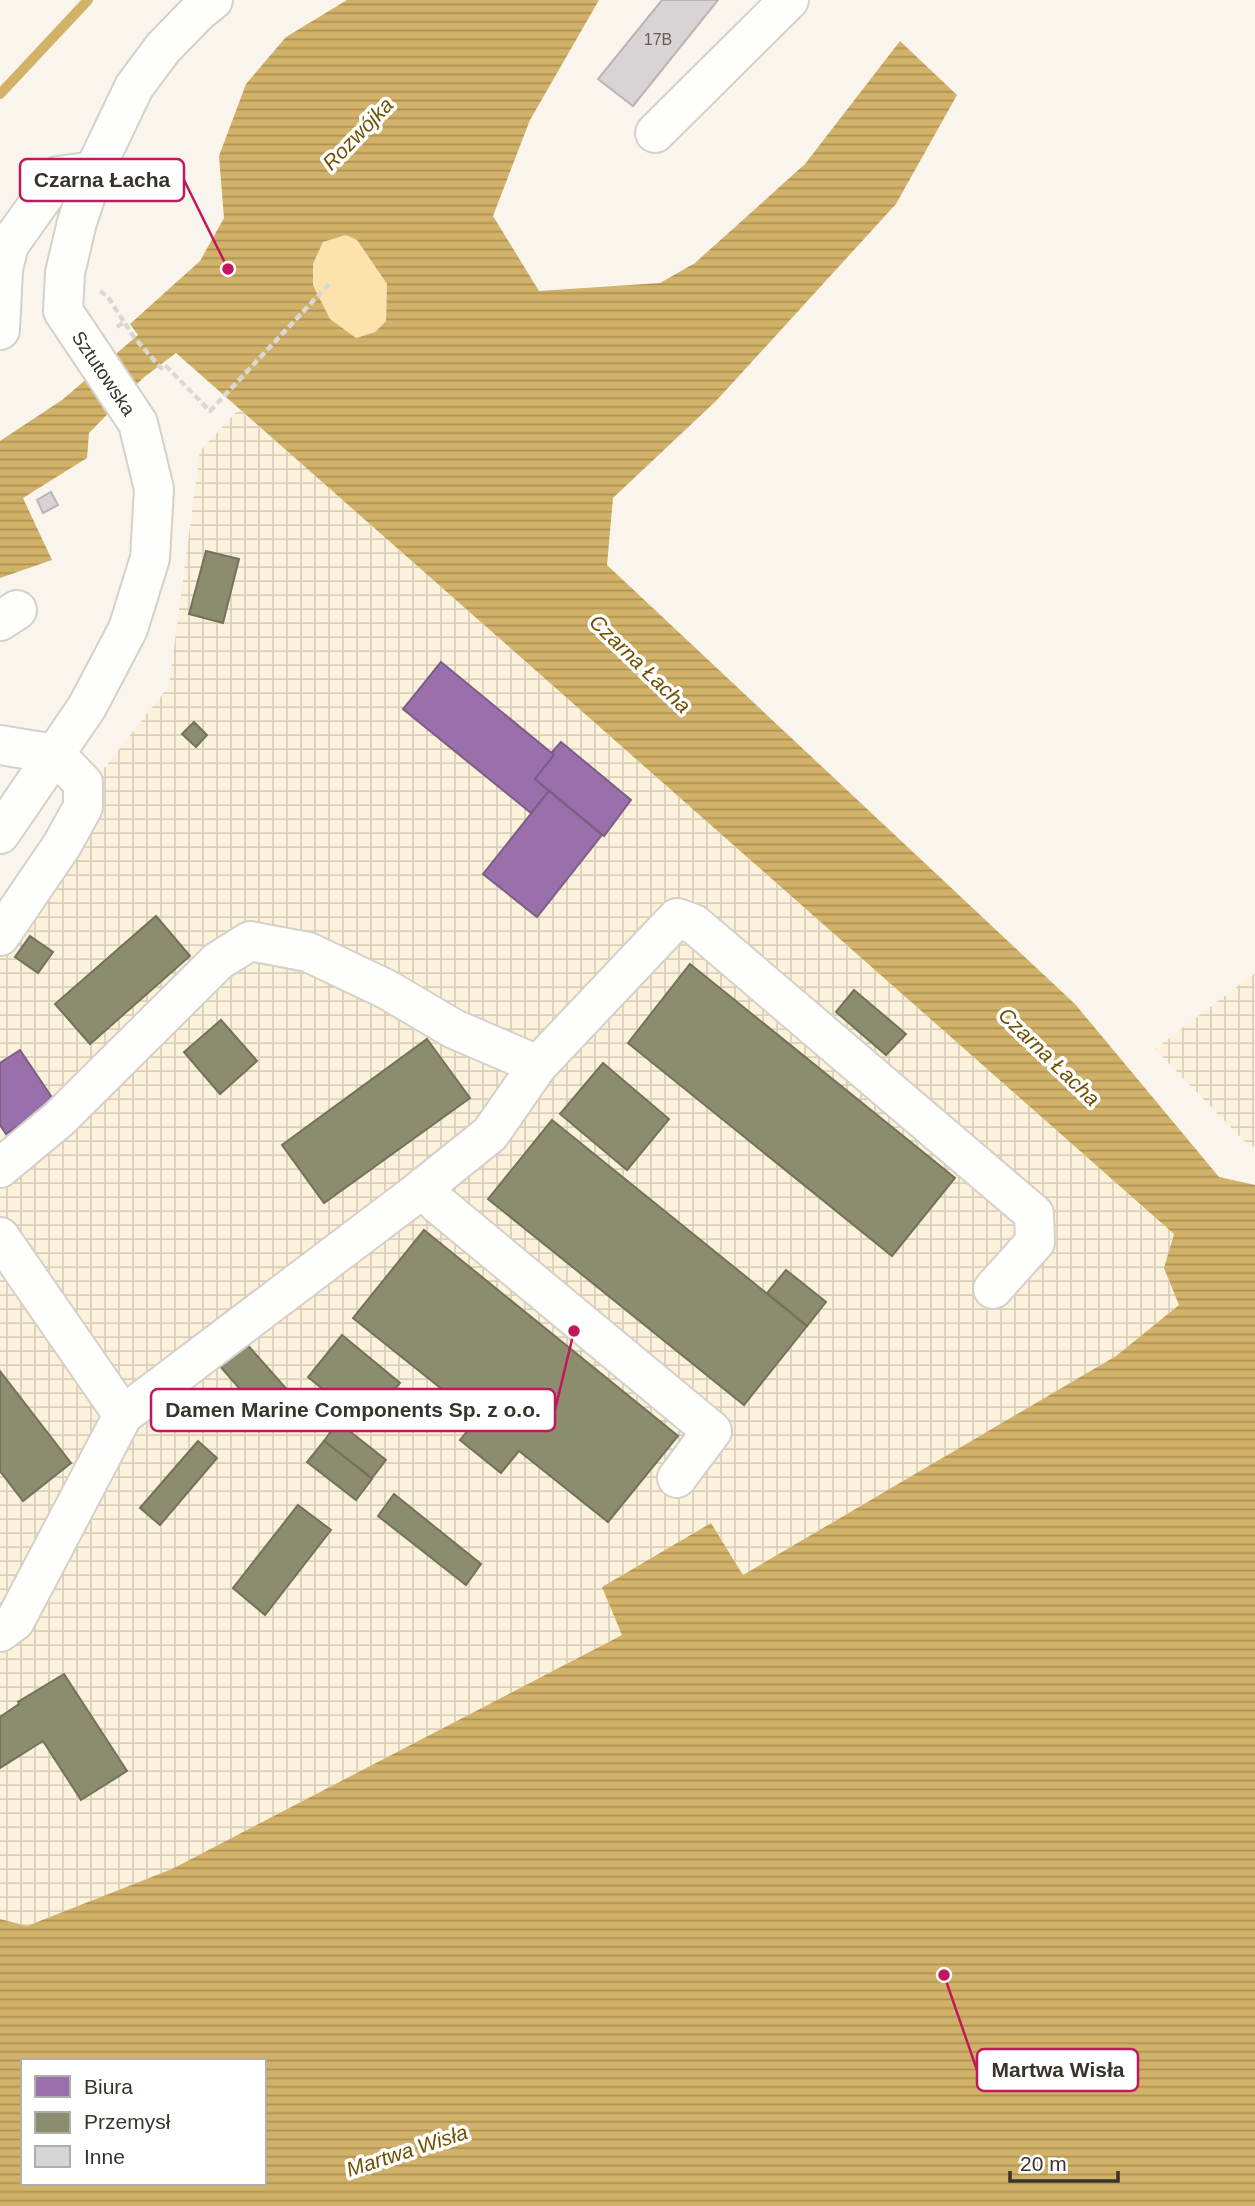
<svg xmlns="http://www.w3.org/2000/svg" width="1255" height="2206" viewBox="0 0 1255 2206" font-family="Helvetica,sans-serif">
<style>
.industrial{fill:url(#industrial-grid)}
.grass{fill:#fce2ad}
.water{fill:url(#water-rules);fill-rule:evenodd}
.offices{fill:#9970ab;stroke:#7c5e85;stroke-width:2}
.industry{fill:#8c8c6e;stroke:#73725a;stroke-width:2}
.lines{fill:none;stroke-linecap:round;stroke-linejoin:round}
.stream{stroke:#d2b268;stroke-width:10}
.building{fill:#d8d3d5;stroke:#b9b5b5;stroke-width:2}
.minor-casing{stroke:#d5d0c8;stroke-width:42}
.path{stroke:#dad8d5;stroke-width:4.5;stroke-dasharray:7 3.5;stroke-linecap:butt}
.minor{stroke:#fefefc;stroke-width:38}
.labels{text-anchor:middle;stroke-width:7;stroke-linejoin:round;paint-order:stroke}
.number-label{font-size:16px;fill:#615c56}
.street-label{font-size:19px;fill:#39342b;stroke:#fff}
.water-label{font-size:21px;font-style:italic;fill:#6f5100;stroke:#fff}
.leader{fill:none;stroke:#c2185b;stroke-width:2.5}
.callout-dot{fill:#c2185b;stroke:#fff;stroke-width:2.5}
.callout{fill:#fff;stroke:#c2185b;stroke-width:2.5}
.callout-label{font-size:21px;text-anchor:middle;font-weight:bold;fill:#39342b}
</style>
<defs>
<pattern id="industrial-grid" width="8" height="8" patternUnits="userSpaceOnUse" patternTransform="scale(1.75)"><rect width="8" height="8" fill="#fcf1db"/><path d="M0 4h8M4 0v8" fill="none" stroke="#d9cfbc"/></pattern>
<pattern id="water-rules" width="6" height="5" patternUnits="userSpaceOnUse" patternTransform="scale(1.75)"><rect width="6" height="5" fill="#d2b268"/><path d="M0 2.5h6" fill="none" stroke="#ab9256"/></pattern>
</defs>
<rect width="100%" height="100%" fill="#f9f5ed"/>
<!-- industrial -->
<g class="industrial">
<polygon points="239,409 1174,1234 1164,1268 1179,1305 1116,1356 743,1575 711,1523 603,1587 623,1634 172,1869 27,1926 0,1919 0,900 169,686 200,451"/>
<polygon points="1255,973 1255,1148 1244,1141 1155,1049"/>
</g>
<!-- grass -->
<polygon class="grass" points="346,235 357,240 387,284 386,321 375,332 356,338 330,319 313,285 313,264 323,242"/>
<!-- water -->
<path class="water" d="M347,0H599L530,120L493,216L539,291L660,283L695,263L805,164L900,41L957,95L896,204L716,401L613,498L607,565L1075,1004L1219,1177L1255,1185V2206H0V1919L27,1926L172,1869L622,1635L602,1587L711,1523L743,1575L1116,1356L1179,1305L1164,1268L1174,1234L176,353L143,378L89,433L87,458L23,498L52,560L0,578V441L62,400L138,335L130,324L200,261L224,218L219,156L246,84L286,37ZM346,235L357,240L387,284L386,321L375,332L356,338L330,319L313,285V264L323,242ZM23,2061H264V2183H23Z"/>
<!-- offices -->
<g class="offices">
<polygon points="441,662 554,755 535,779 549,791 531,813 403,709"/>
<polygon points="561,742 631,800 604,836 535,779 554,755 552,752"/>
<polygon points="549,791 602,835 537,917 483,874"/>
<polygon points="20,1050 55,1102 6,1134 0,1125 0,1063"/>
</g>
<!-- industry -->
<g class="industry">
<polygon points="206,551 239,559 223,623 189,614"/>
<polygon points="194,722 207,735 196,747 182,734"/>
<polygon points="156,916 190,956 90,1044 55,1004"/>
<polygon points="30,936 53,952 38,973 15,957"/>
<polygon points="690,964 955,1178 892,1256 628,1043"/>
<polygon points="854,990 906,1034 886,1055 836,1012"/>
<polygon points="221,1020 257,1061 220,1094 184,1052"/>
<polygon points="427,1039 470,1098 324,1203 282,1145"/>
<polygon points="603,1063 669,1119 627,1170 560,1114"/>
<polygon points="552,1120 807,1326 744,1405 488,1199"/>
<polygon points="424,1230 678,1436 608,1522 519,1451 501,1473 460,1440 478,1418 353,1318"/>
<polygon points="786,1270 826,1302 807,1326 767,1293"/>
<polygon points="342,1335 400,1383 366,1424 308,1377"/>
<polygon points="245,1342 298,1402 272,1426 219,1365"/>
<polygon points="0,1371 71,1463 23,1501 0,1471"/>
<polygon points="338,1422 386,1460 372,1478 324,1441"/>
<polygon points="198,1441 217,1458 160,1525 140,1508"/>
<polygon points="324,1441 372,1479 356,1500 307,1462"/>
<polygon points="394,1494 481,1564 466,1585 378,1516"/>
<polygon points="298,1505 331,1530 265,1615 233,1588"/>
<polygon points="64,1674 127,1771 81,1800 43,1741 0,1768 0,1717 19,1704 18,1702"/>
</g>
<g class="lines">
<!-- stream -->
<polyline class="stream" points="0,94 88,0"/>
</g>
<!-- building -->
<g class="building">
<polygon points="662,0 718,0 633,106 598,79"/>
<polygon points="51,492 58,505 43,513 37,500"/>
</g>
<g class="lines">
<defs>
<g id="minor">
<polyline points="655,133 789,0"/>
<polyline points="0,244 9,245 58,176 94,171"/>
<polyline points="0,330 3,269 9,245"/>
<polyline points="0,621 17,610"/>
<polyline points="0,745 55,754 83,783 83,807 62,845 0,936"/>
<polyline points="0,834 87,707 128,629 150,558 154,489 138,423 63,311 65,273 77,222 94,171 134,87 163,48 198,12 213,0"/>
<polyline points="0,1168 59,1119 218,961 250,941 308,952 386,989 454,1029 538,1065 677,918 694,924 1034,1214 1035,1242 993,1289"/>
<polyline points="425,1186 437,1203 712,1431 677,1478"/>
<polyline points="0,1237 123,1415 15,1621 0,1632"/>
<polyline points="123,1415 414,1195 490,1134 538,1065"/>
</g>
</defs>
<!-- minor casing -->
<use href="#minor" class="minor-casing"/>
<!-- path -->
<g class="path">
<polyline points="100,291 108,297 124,322"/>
<polyline points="117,327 124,322 133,336 161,368 165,365 210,411 329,284"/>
</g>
<!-- minor -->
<use href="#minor" class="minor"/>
</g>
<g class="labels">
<!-- number labels -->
<g class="number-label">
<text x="658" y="45">17B</text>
</g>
<!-- street labels -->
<g class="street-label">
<text transform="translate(104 373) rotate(56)" y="7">Sztutowska</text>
</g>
<!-- water labels -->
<g class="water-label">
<text transform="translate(358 134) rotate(-46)" y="7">Rozwójka</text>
<text transform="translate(640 664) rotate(44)" y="7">Czarna Łacha</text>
<text transform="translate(1049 1057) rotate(44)" y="7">Czarna Łacha</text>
<text transform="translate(407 2151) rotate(-18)" y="7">Martwa Wisła</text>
</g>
</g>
<!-- callouts -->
<path class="leader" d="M228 269L184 180M574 1331L555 1410M944 1975L977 2070"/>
<g class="callout-dot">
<circle cx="228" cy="269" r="7"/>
<circle cx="574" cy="1331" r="7"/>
<circle cx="944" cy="1975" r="7"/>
</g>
<g class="callout">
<rect x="20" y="159" width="164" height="42" rx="7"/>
<rect x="151" y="1389" width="404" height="42" rx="7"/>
<rect x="977" y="2049" width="161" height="42" rx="7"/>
</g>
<g class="callout-label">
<text x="102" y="187">Czarna Łacha</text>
<text x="353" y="1417">Damen Marine Components Sp. z o.o.</text>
<text x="1058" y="2077">Martwa Wisła</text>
</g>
<!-- legend -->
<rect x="21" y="2059" width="245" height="126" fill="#ffffff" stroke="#b0aeaa" stroke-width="2"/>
<rect x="35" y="2076" width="35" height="21" fill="#9970ab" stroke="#b0aeaa" stroke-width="2"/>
<text x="84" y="2094" font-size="21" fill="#39342b">Biura</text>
<rect x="35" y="2112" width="35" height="21" fill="#8c8c6e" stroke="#b0aeaa" stroke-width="2"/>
<text x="84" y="2129" font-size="21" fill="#39342b">Przemysł</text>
<rect x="35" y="2146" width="35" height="21" fill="#d8d3d5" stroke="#b0aeaa" stroke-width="2"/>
<text x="84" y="2164" font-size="21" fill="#39342b">Inne</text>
<!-- scale -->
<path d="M1010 2171v10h108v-10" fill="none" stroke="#39342b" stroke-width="3.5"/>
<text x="1020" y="2171" font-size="21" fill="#39342b" stroke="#ffffff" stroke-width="5" paint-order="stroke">20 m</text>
</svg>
